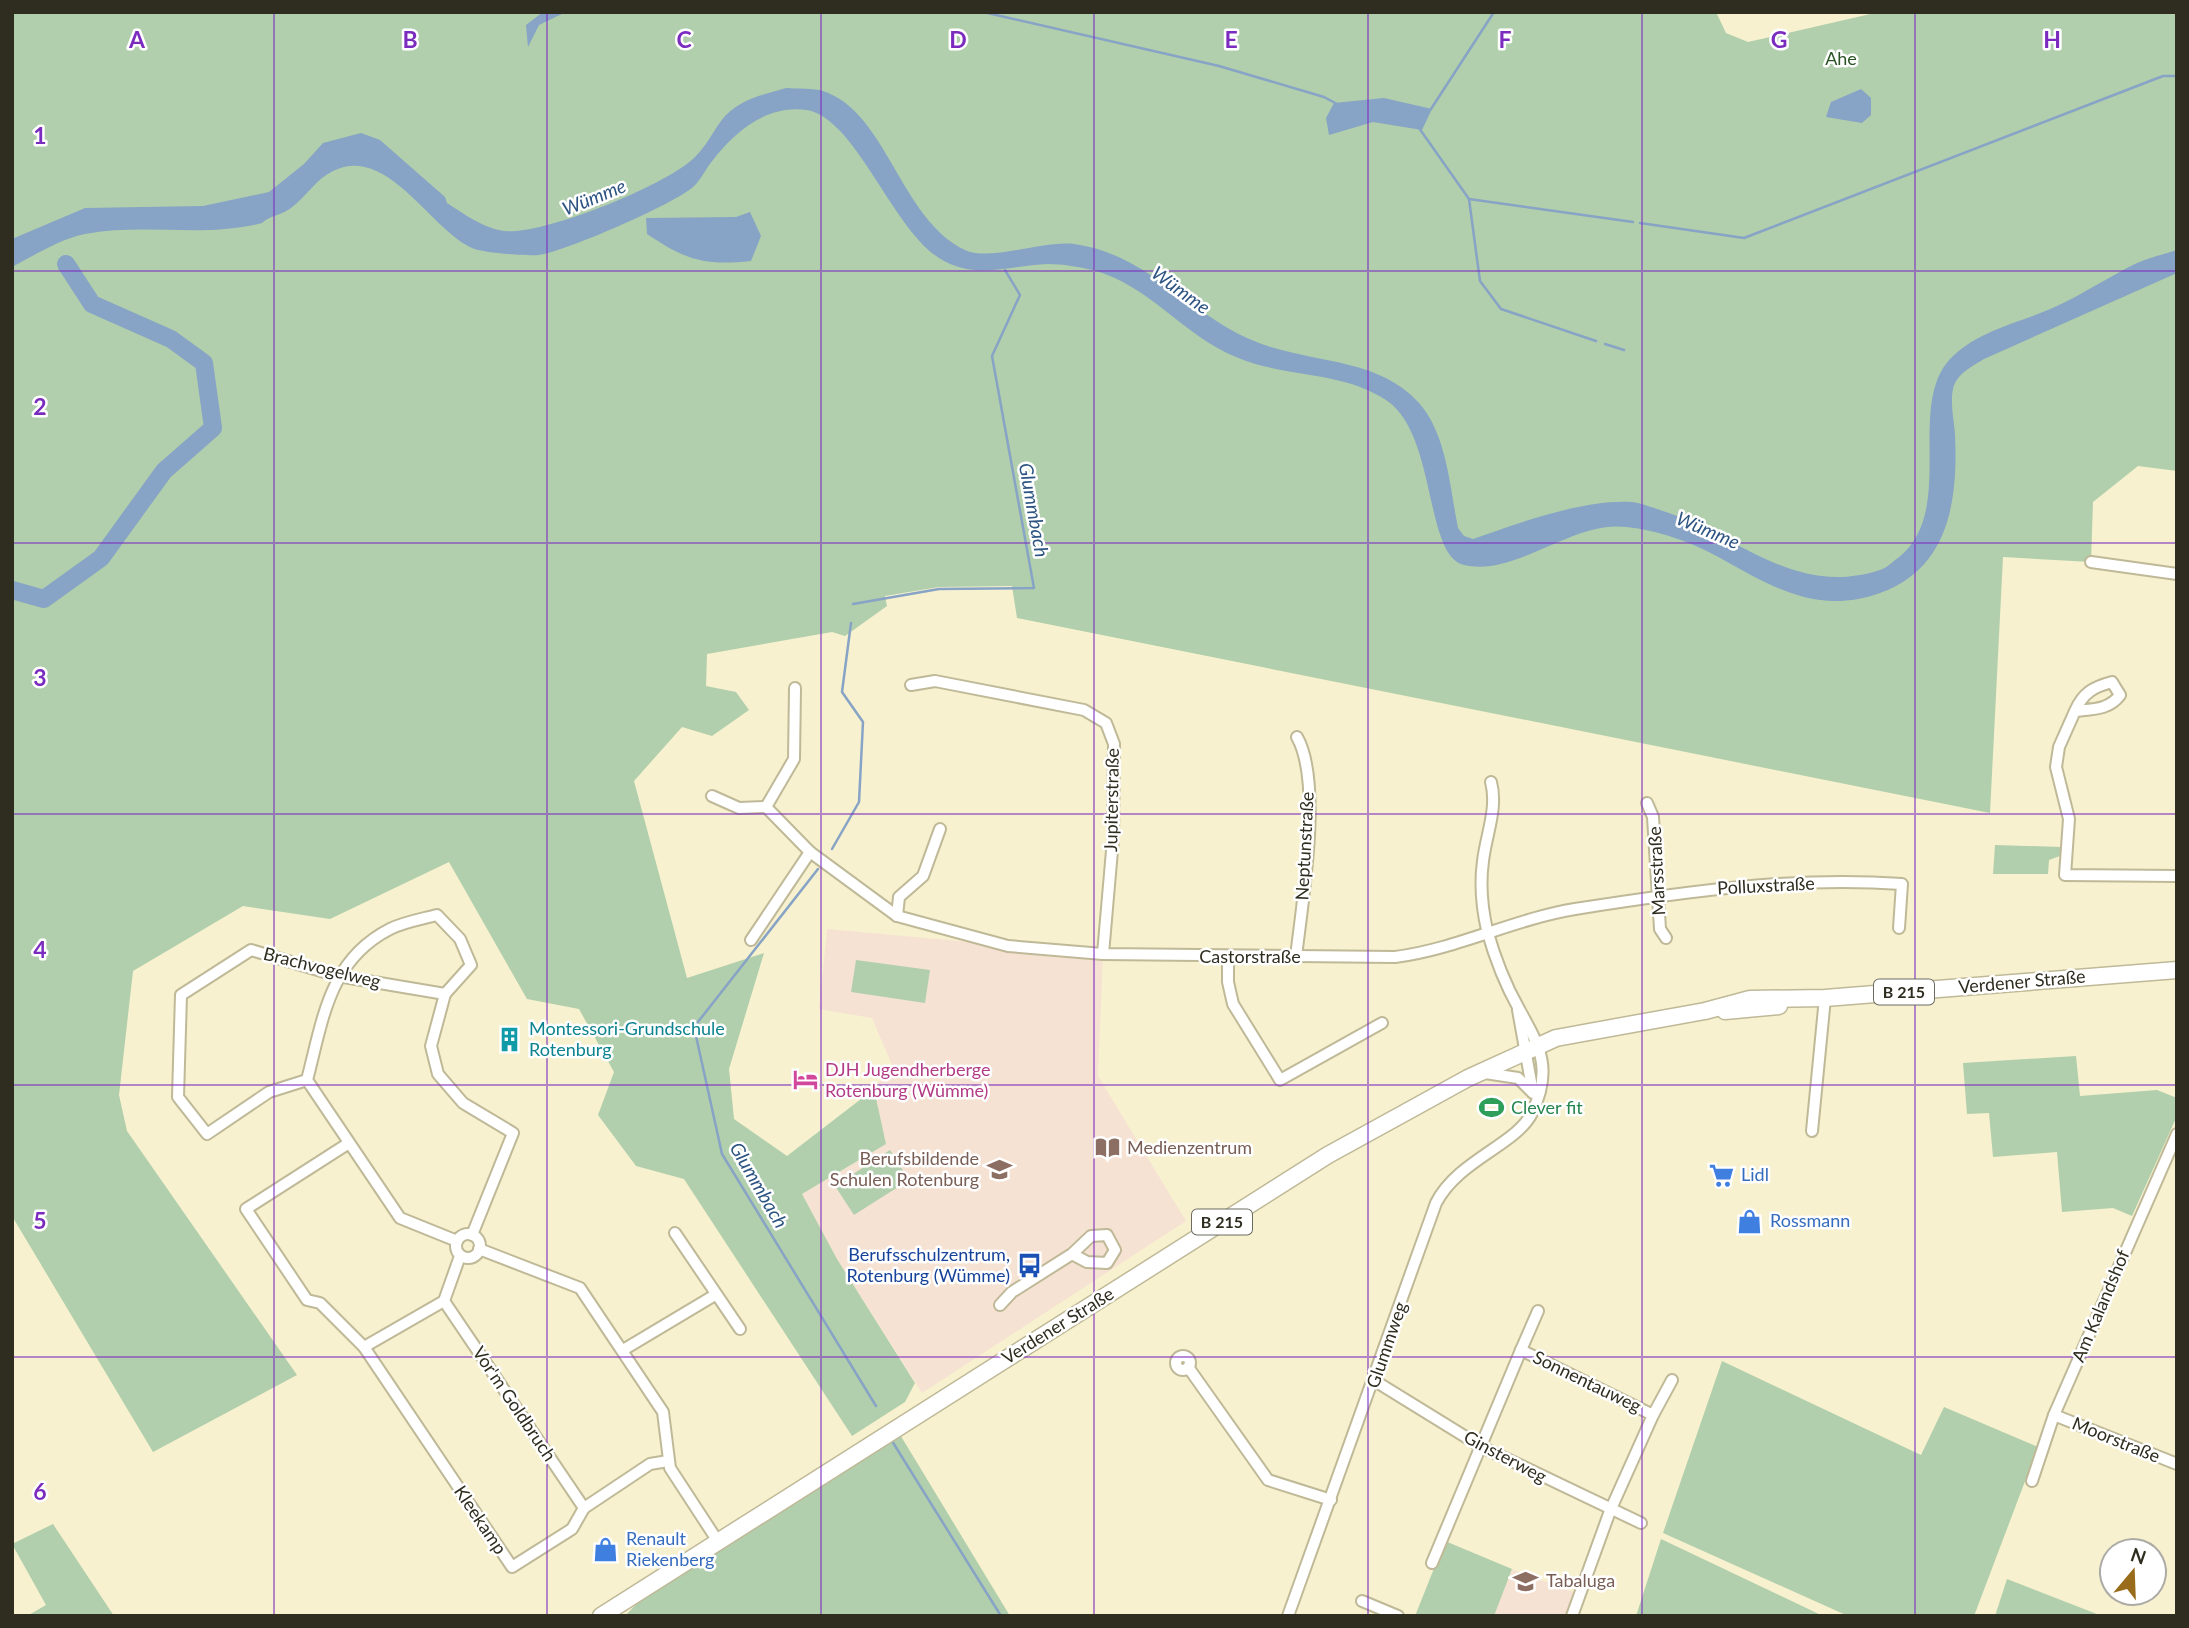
<svg xmlns="http://www.w3.org/2000/svg" width="2189" height="1628" viewBox="0 0 2189 1628" font-family="Lato,sans-serif">
<style>
.education{fill:#f6e2d3}
.green{fill:#b1cfac}
.water{fill:#87a3c5}
.lines{fill:none;stroke-linecap:round;stroke-linejoin:round}
.stream{stroke:#87a3c5;stroke-width:2.5}
.river{stroke:#87a3c5;stroke-width:18}
.minor-casing{stroke:#bfb998;stroke-width:14}
.primary-casing{stroke:#bfb998;stroke-width:19}
.minor{stroke:#fff;stroke-width:10}
.primary{stroke:#fff;stroke-width:16}
.grid{fill:none;stroke:#7b2cbf;stroke-width:2;stroke-opacity:0.55}
.labels{text-anchor:middle;stroke-width:5;stroke-linejoin:round;paint-order:stroke}
.shield{fill:#fff;stroke:#6d6c62;stroke-width:2}
.shield-label{font-size:16px;font-weight:bold;fill:#2f2d1f}
.park-label{font-size:18px;fill:#2b5424;stroke:#fff}
.street-label{font-size:18px;fill:#2f2d1f;stroke:#fff}
.culture-label{font-size:18px;fill:#0d838f;stroke:#fff;text-anchor:start}
.hotel-label{font-size:18px;fill:#b23c85;stroke:#fff;text-anchor:start}
.leisure-label{font-size:18px;fill:#27864d;stroke:#fff;text-anchor:start}
.education-label{font-size:18px;fill:#785e54;stroke:#fff;text-anchor:start}
.shop-label{font-size:18px;fill:#366cbe;stroke:#fff;text-anchor:start}
.transit-label{font-size:18px;fill:#164399;stroke:#fff;text-anchor:end}
.water-label{font-size:19px;font-style:italic;fill:#2d5482;stroke:#fff}
.grid-label{font-size:23px;text-anchor:middle;font-weight:bold;fill:#7b2cbf;stroke:#fff;stroke-width:5;stroke-linejoin:round;paint-order:stroke}
</style>
<rect width="100%" height="100%" fill="#f7f1cf"/>
<!-- education -->
<g class="education">
<polygon points="827,929 1103,954 1098,1076 1186,1221 922,1393 837,1259 802,1194 886,1144 874,1089 892,1065 872,1018 819,1009"/>
<polygon points="1512,1569 1576,1593 1568,1616 1494,1616"/>
</g>
<!-- green -->
<g class="green">
<polygon points="12,12 1716,12 1726,33 1748,42 1879,12 2177,12 2177,471 2138,466 2093,502 2091,562 2003,557 1990,813 1017,618 1012,586 939,587 885,596 887,606 845,636 832,632 707,654 706,686 736,692 749,710 712,736 682,727 634,781 687,978 764,953 729,1069 734,1119 787,1156 874,1089 886,1144 802,1194 837,1259 915,1383 905,1402 852,1436 684,1179 636,1166 598,1115 614,1072 579,1009 527,999 449,862 330,919 243,906 133,971 119,1095 127,1131 297,1375 153,1452 12,1216"/>
<polygon points="1995,845 2061,847 2060,856 2049,860 2048,874 1993,874"/>
<polygon points="856,960 930,970 925,1003 851,992"/>
<polygon points="2076,1056 2080,1096 2157,1090 2177,1098 2177,1116 2132,1216 2113,1208 2062,1212 2057,1152 1993,1157 1989,1113 1967,1114 1963,1063"/>
<polygon points="890,1150 909,1180 854,1215 835,1186"/>
<polygon points="1722,1361 1921,1455 1944,1407 2038,1447 1974,1616 1848,1616 1663,1533"/>
<polygon points="896,1428 1010,1616 625,1616 666,1573"/>
<polygon points="53,1524 114,1616 27,1616 46,1605 12,1544"/>
<polygon points="1661,1539 1823,1616 1636,1616"/>
<polygon points="1445,1541 1512,1569 1494,1616 1415,1616"/>
<polygon points="2007,1579 2102,1616 1995,1616"/>
</g>
<!-- water -->
<g class="water">
<polygon points="543,12 566,12 539,25 528,47 526,25"/>
<path d="M786,88C798,89 813,88 823,91C887,112 900,219 965,250C989,262 1044,240 1074,244C1149,254 1192,318 1259,343C1313,364 1377,357 1419,403C1447,434 1450,489 1458,528L1464,536L1473,539C1519,523 1583,499 1632,502C1642,503 1653,508 1663,511C1739,535 1794,598 1880,570C1887,568 1892,562 1898,558C1959,510 1903,403 1953,356C1981,329 2023,322 2057,306C2085,293 2110,276 2137,263C2149,258 2164,254 2177,250V273L1984,359C1973,366 1956,374 1953,389C1950,402 1954,421 1955,434C1958,499 1950,568 1880,593C1818,615 1774,588 1722,559C1694,543 1658,530 1626,527C1573,520 1516,577 1464,565C1424,556 1437,433 1386,400C1341,370 1284,378 1236,357C1184,336 1149,285 1093,270C1078,267 1064,264 1048,264C1010,265 975,281 939,258C891,227 856,119 807,110C768,104 735,131 713,160C706,168 701,180 693,187C674,204 564,252 539,255C528,256 482,253 472,248C430,229 387,144 333,171C316,179 306,197 291,208C282,215 271,215 262,223C206,238 143,223 85,234C60,239 35,255 12,267V239L85,208L203,206L269,192L304,164L323,143L361,133L380,140L445,197L447,203C464,214 483,228 504,231C542,236 670,184 696,156C706,146 713,132 721,121C737,100 762,95 786,88Z"/>
<polygon points="1861,89 1871,98 1871,115 1862,123 1826,117 1831,102"/>
<polygon points="1384,98 1432,109 1422,130 1373,122 1329,135 1326,118 1334,103"/>
<path d="M750,212L761,236L751,261C704,266 686,260 647,234L646,218L736,217Z"/>
</g>
<g class="lines">
<!-- stream -->
<g class="stream">
<polyline points="983,12 1219,66 1324,97 1337,104"/>
<polyline points="1431,109 1494,12"/>
<polyline points="1419,128 1469,199 1633,222"/>
<polyline points="1469,199 1480,281 1501,309 1596,341"/>
<polyline points="1640,223 1744,238 2163,76 2177,76"/>
<polyline points="1605,344 1624,350"/>
<polyline points="853,604 939,589 1034,588 992,356 1020,295 1005,270"/>
<polyline points="832,849 859,802 863,722 842,692 851,623"/>
<polyline points="818,869 694,1027 722,1154 876,1406"/>
<polyline points="892,1441 1001,1616"/>
</g>
<!-- river -->
<polyline class="river" points="12,590 44,599 101,558 164,471 213,428 204,363 171,339 92,304 66,264"/>
<defs>
<g id="minor">
<polyline points="2091,562 2177,574"/>
<polyline points="911,685 935,681 1084,710 1106,723 1114,744 1113,839 1103,954"/>
<path d="M795,688L794,759L766,807L810,852L897,916L1008,946L1103,954L1395,957C1457,949 1514,919 1575,909C1683,892 1792,876 1902,884L1899,928"/>
<path d="M2075,711C2083,693 2093,687 2112,682L2120,695C2109,710 2093,709 2075,711L2059,747L2056,767L2069,819L2065,875L2177,876"/>
<polyline points="712,796 739,808 766,807"/>
<polyline points="1647,803 1653,817 1660,929 1666,938"/>
<polyline points="897,916 899,897 923,876 940,829"/>
<polyline points="751,940 810,852"/>
<polyline points="1228,957 1228,982 1233,1004 1280,1080 1382,1023"/>
<path d="M1296,957C1302,903 1323,783 1297,737"/>
<polyline points="1518,1010 1533,1093"/>
<polyline points="1485,1073 1518,1078 1532,1092"/>
<polyline points="307,1080 269,1092 207,1134 178,1097 181,995 251,950 338,976 445,994"/>
<polyline points="1812,1131 1825,998"/>
<polyline points="349,1143 246,1209 307,1300 320,1303 364,1347 512,1567 572,1529 584,1508 650,1464 668,1461"/>
<polyline points="675,1233 740,1329"/>
<circle cx="468" cy="1246" r="12"/>
<path d="M457,1241L400,1218L307,1080C323,1019 329,960 390,929C404,922 422,919 437,915L460,939L471,965L445,994L431,1046L438,1074L463,1103L513,1133L472,1235"/>
<polyline points="479,1249 580,1288 663,1412 670,1468 717,1540"/>
<polyline points="444,1301 584,1508"/>
<polyline points="1000,1305 1012,1292 1072,1254 1091,1236 1107,1235 1115,1250 1107,1263 1087,1262 1072,1254"/>
<polyline points="364,1347 444,1301 460,1256"/>
<polyline points="623,1350 715,1295"/>
<polyline points="1521,1350 1538,1311"/>
<circle cx="1183" cy="1363" r="7"/>
<polyline points="1188,1367 1268,1480 1331,1500"/>
<polyline points="1375,1381 1482,1447 1641,1523"/>
<polyline points="1653,1415 1672,1380"/>
<polyline points="2054,1415 2177,1464"/>
<polyline points="2032,1481 2054,1415 2177,1134"/>
<polyline points="1432,1563 1521,1350 1653,1415 1610,1511 1572,1616"/>
<polyline points="1362,1601 1398,1616"/>
<path d="M1288,1616L1436,1203C1458,1160 1516,1145 1532,1113C1553,1069 1540,1047 1519,1009C1506,986 1494,955 1487,930C1482,908 1480,883 1483,861C1486,835 1498,808 1491,782"/>
</g>
<g id="primary">
<polyline points="1725,1011 1779,1006"/>
<polyline points="601,1616 1328,1155 1468,1078 1556,1038 1705,1011 1750,999 1825,998 2177,970"/>
</g>
</defs>
<!-- minor casing -->
<use href="#minor" class="minor-casing"/>
<!-- primary casing -->
<use href="#primary" class="primary-casing"/>
<!-- minor -->
<use href="#minor" class="minor"/>
<!-- primary -->
<use href="#primary" class="primary"/>
</g>
<!-- grid -->
<path class="grid" d="M274,12V1616M547,12V1616M821,12V1616M1094,12V1616M1368,12V1616M1642,12V1616M1915,12V1616M12,271H2177M12,543H2177M12,814H2177M12,1085H2177M12,1357H2177"/>
<!-- icons -->
<defs>
<symbol id="building-bare" viewBox="-9 -9 18 18"><path d="M-4-6H4V6H1V3H-1V6H-4ZM-2.5-4.3h1.7v1.8h-1.7ZM.8-4.3h1.7v1.8H.8ZM-2.5-1h1.7V.8h-1.7ZM.8-1h1.7V.8H.8Z" fill="#0f9aa8" stroke="#fff" stroke-width="2.5" paint-order="stroke"/></symbol>
<symbol id="hotel-bare" viewBox="-9 -9 18 18"><path d="M-6-4.5h1.5V1H6V5H4.5V3h-9V5H-6ZM-4 0a1.8 1.8 0 1 1 3.6 0ZM.5 0V-2.5h3Q6-2.5 6 0Z" fill="#d1479c" stroke="#fff" stroke-width="2.5" paint-order="stroke"/></symbol>
<symbol id="stadium-bare" viewBox="-9 -9 18 18"><path d="M0-5a6.5 5 0 1 0 0 10a6.5 5 0 1 0 0-10ZM-3.5-1.8h7v3.6h-7Z" fill="#2e9e5b" stroke="#fff" stroke-width="2.5" paint-order="stroke"/></symbol>
<symbol id="library-bare" viewBox="-9 -9 18 18"><path d="M-6-4Q-3-5.5-.7-3.5V5Q-3 3-6 4ZM6-4Q3-5.5 .7-3.5V5Q3 3 6 4Z" fill="#8d6e63" stroke="#fff" stroke-width="2.5" paint-order="stroke"/></symbol>
<symbol id="school-bare" viewBox="-9 -9 18 18"><path d="M0-5L7-2L0 1L-7-2ZM-4 1L0 2.5L4 1V4Q0 6-4 4Z" fill="#8d6e63" stroke="#fff" stroke-width="2.5" paint-order="stroke"/></symbol>
<symbol id="supermarket-bare" viewBox="-9 -9 18 18"><path d="M-6-5.5h2.5l.6 2H6L4.5 2H-2.5L-4.4-4H-6ZM-1.5 3.2a1.3 1.3 0 1 0 .1 0ZM3 3.2a1.3 1.3 0 1 0 .1 0Z" fill="#3f7fe0" stroke="#fff" stroke-width="2.5" paint-order="stroke"/></symbol>
<symbol id="shop-bare" viewBox="-9 -9 18 18"><path d="M-5-2.5h2.3a2.7 3.5 0 0 1 5.4 0H5L5.5 6h-11ZM-1.5-2.5h3a1.5 2.3 0 0 0-3 0Z" fill="#3f7fe0" stroke="#fff" stroke-width="2.5" paint-order="stroke"/></symbol>
<symbol id="bus-bare" viewBox="-9 -9 18 18"><path d="M-5-6H5V4H4V6H2V4H-2V6H-4V4H-5ZM-3.5-4V0h7V-4ZM-3.5 1.2v1.5H-2V1.2ZM2 1.2v1.5H3.5V1.2Z" fill="#1a4fb4" stroke="#fff" stroke-width="2.5" paint-order="stroke"/></symbol>
</defs>
<g fill-rule="evenodd">
<use href="#building-bare" x="492" y="1022" width="35" height="35"/>
<use href="#hotel-bare" x="788" y="1062" width="35" height="35"/>
<use href="#stadium-bare" x="1474" y="1090" width="35" height="35"/>
<use href="#library-bare" x="1090" y="1130" width="35" height="35"/>
<use href="#school-bare" x="982" y="1152" width="35" height="35"/>
<use href="#supermarket-bare" x="1704" y="1158" width="35" height="35"/>
<use href="#shop-bare" x="1732" y="1204" width="35" height="35"/>
<use href="#bus-bare" x="1012" y="1248" width="35" height="35"/>
<use href="#shop-bare" x="588" y="1532" width="35" height="35"/>
<use href="#school-bare" x="1508" y="1564" width="35" height="35"/>
</g>
<g class="labels">
<!-- shield labels -->
<g class="shield">
<rect x="1874" y="979.5" width="60" height="25" rx="5"/>
<rect x="1192" y="1209.5" width="60" height="25" rx="5"/>
</g>
<g class="shield-label">
<text x="1904" y="998">B 215</text>
<text x="1222" y="1228">B 215</text>
</g>
<!-- park labels -->
<g class="park-label">
<text x="1841" y="65">Ahe</text>
</g>
<!-- street labels -->
<g class="street-label">
<text transform="translate(1112 800) rotate(-89)" y="6">Jupiterstraße</text>
<text transform="translate(1305 846) rotate(-87)" y="6">Neptunstraße</text>
<text transform="translate(1657 871) rotate(-93)" y="6">Marsstraße</text>
<text transform="translate(1766 886) rotate(-3)" y="6">Polluxstraße</text>
<text x="1250" y="963">Castorstraße</text>
<text transform="translate(322 968) rotate(14)" y="6">Brachvogelweg</text>
<text transform="translate(2022 982) rotate(-5)" y="6">Verdener Straße</text>
<text transform="translate(2101 1306) rotate(-67)" y="6">Am Kalandshof</text>
<text transform="translate(1058 1326) rotate(-32)" y="6">Verdener Straße</text>
<text transform="translate(1387 1345) rotate(-71)" y="6">Glummweg</text>
<text transform="translate(1587 1382) rotate(26)" y="6">Sonnentauweg</text>
<text transform="translate(514 1404) rotate(56)" y="6">Vor'm Goldbruch</text>
<text transform="translate(2116 1440) rotate(22)" y="6">Moorstraße</text>
<text transform="translate(1505 1457) rotate(28)" y="6">Ginsterweg</text>
<text transform="translate(480 1520) rotate(56)" y="6">Kleekamp</text>
</g>
<!-- culture labels -->
<g class="culture-label">
<text x="529" y="1035">Montessori-Grundschule<tspan x="529" dy="21">Rotenburg</tspan></text>
</g>
<!-- hotel labels -->
<g class="hotel-label">
<text x="825" y="1076">DJH Jugendherberge<tspan x="825" dy="21">Rotenburg (Wümme)</tspan></text>
</g>
<!-- leisure labels -->
<g class="leisure-label">
<text x="1511" y="1114">Clever fit</text>
</g>
<!-- education labels -->
<g class="education-label">
<text x="1127" y="1154">Medienzentrum</text>
<text x="979" y="1165" text-anchor="end">Berufsbildende<tspan x="979" dy="21">Schulen Rotenburg</tspan></text>
<text x="1546" y="1587">Tabaluga</text>
</g>
<!-- shop labels -->
<g class="shop-label">
<text x="1741" y="1181">Lidl</text>
<text x="1770" y="1227">Rossmann</text>
<text x="626" y="1545">Renault<tspan x="626" dy="21">Riekenberg</tspan></text>
</g>
<!-- transit labels -->
<g class="transit-label">
<text x="1010" y="1261">Berufsschulzentrum,<tspan x="1010" dy="21">Rotenburg (Wümme)</tspan></text>
</g>
<!-- water labels -->
<g class="water-label">
<text transform="translate(594 197) rotate(-22)" y="7">Wümme</text>
<text transform="translate(1181 290) rotate(36)" y="7">Wümme</text>
<text transform="translate(1034 510) rotate(80)" y="7">Glummbach</text>
<text transform="translate(1708 530) rotate(23)" y="7">Wümme</text>
<text transform="translate(759 1185) rotate(60)" y="7">Glummbach</text>
</g>
</g>
<g class="grid-label">
<text x="137" y="48">A</text>
<text x="410" y="48">B</text>
<text x="684" y="48">C</text>
<text x="958" y="48">D</text>
<text x="1231" y="48">E</text>
<text x="1505" y="48">F</text>
<text x="1779" y="48">G</text>
<text x="2052" y="48">H</text>
<text x="40" y="144">1</text>
<text x="40" y="415">2</text>
<text x="40" y="686">3</text>
<text x="40" y="958">4</text>
<text x="40" y="1229">5</text>
<text x="40" y="1500">6</text>
</g>
<!-- border -->
<rect width="2189" height="1628" fill="none" stroke="#2f2d1f" stroke-width="28"/>
<!-- north arrow -->
<g transform="translate(2133 1572) rotate(19)"><circle r="33" fill="#ffffff" stroke="#acaba5" stroke-width="2"/>
<path d="M0-5L12 26L0 18L-12 26Z" fill="#986c1a"/>
<text y="-10" font-size="19" font-weight="bold" text-anchor="middle" fill="#2f2d1f">N</text>
</g>
</svg>
